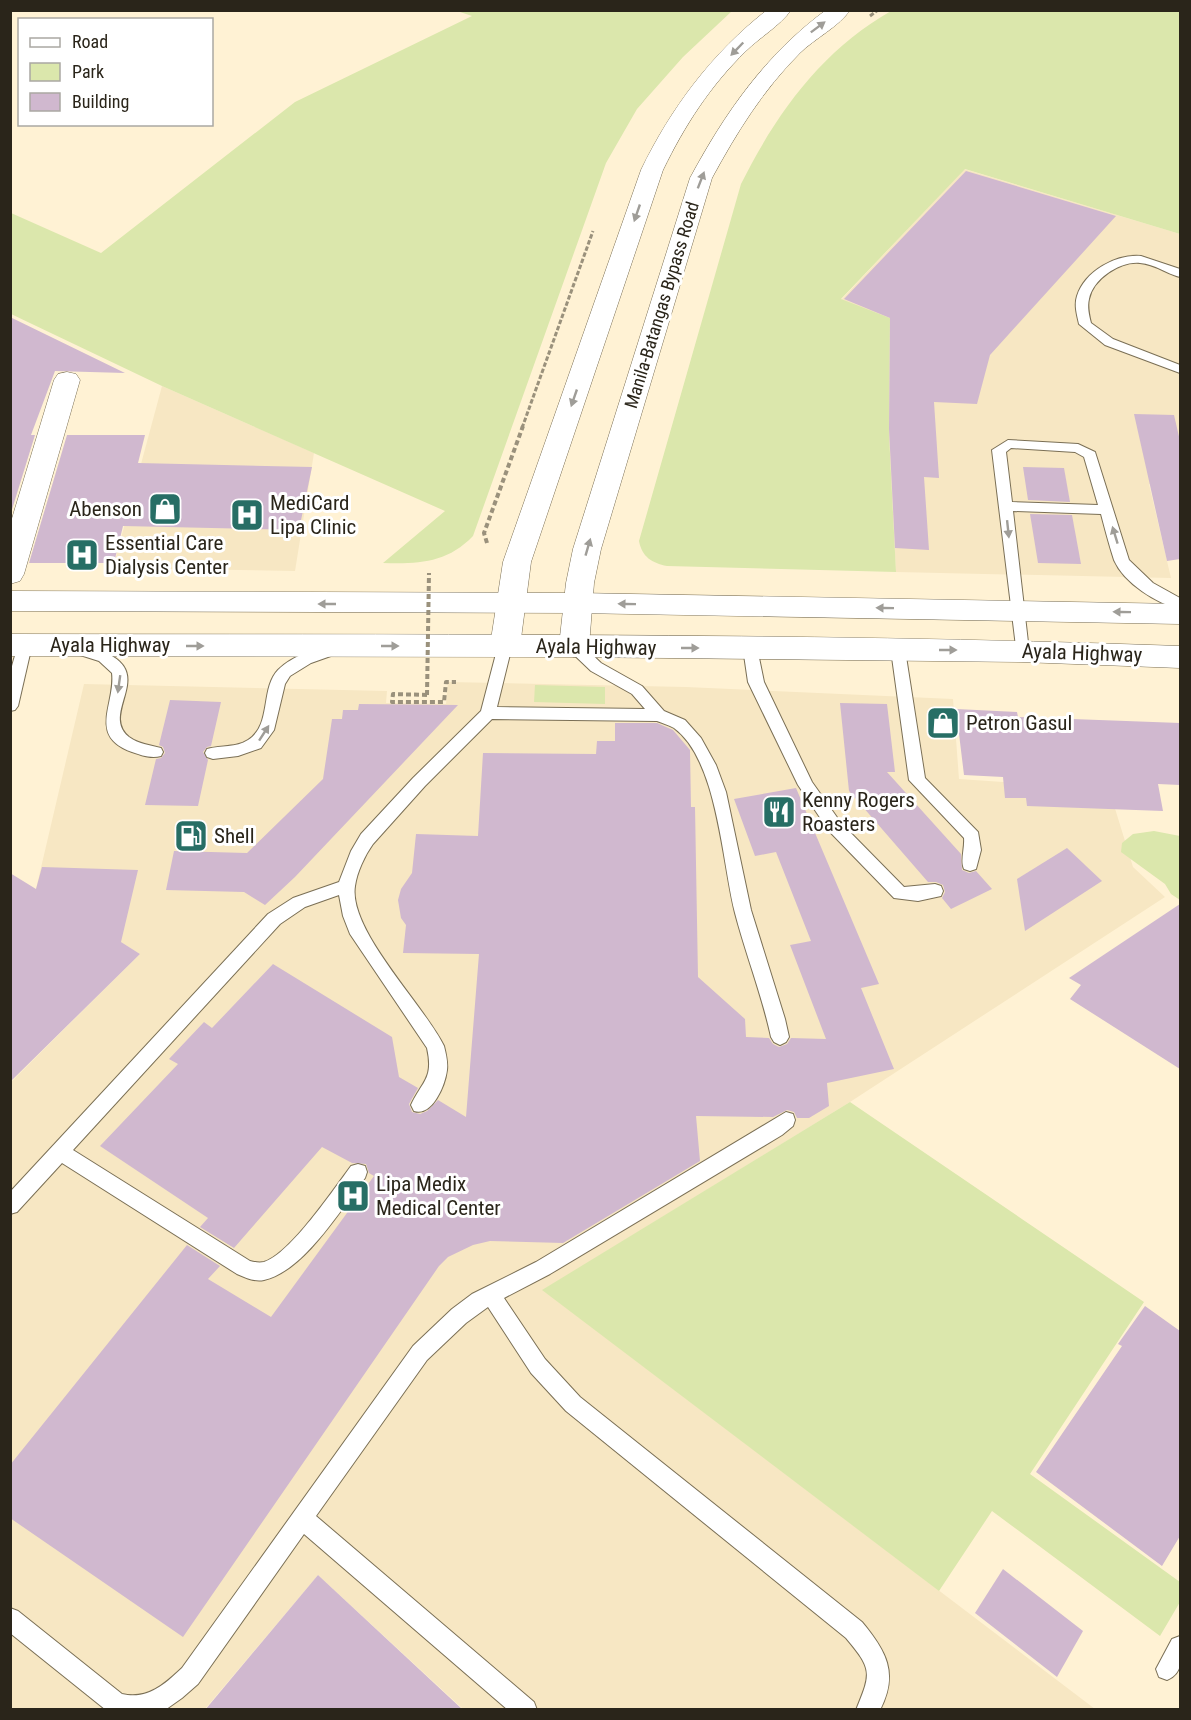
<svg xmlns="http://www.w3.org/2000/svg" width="1191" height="1720" viewBox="0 0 1191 1720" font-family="'Roboto Condensed',sans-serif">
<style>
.built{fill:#f7e7c3}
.green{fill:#dbe7ac}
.building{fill:#d0b8cf}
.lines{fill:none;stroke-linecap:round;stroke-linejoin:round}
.lane-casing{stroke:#7a6f55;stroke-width:2}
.street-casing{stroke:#7a6f55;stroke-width:1}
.secondary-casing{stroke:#7a6f55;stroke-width:1}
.highway-casing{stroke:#7a6f55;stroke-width:1}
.path-far1{stroke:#9a917c;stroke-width:3;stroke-dasharray:4.5 2;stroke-linecap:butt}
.path{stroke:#9a917c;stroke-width:4;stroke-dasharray:5 3;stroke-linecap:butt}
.lane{fill:#fff;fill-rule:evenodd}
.street{fill:#fff;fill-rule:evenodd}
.secondary{fill:#fff;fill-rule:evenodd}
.highway{fill:#fff;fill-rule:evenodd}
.path-bridge{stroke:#9a917c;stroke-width:4;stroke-dasharray:5 3;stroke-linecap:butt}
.oneway{fill:#9f9d98}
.labels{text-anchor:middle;stroke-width:6;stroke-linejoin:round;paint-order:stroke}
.far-street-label{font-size:18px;fill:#2a251a;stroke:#fff}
.poi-label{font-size:21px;fill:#2a251a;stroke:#fff;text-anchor:start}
.street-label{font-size:21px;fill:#2a251a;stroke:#fff}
</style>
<rect width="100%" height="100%" fill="#fff2d4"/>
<!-- built -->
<g class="built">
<polygon points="964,169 1180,234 1180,485 1149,484 1171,578 896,572 889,434 890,318 841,300"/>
<polygon points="162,386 314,453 295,571 113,568"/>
<polygon points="448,682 686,687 953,699 959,779 1109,789 1133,867 1165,897 850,1102 543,1290 1095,1709 463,1709 318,1575 205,1709 11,1710 11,1082 140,954 36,889 84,684 387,691 386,703 446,704"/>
</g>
<!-- green -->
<g class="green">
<path d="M457,11H732L683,57L637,109L606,163L473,536C447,563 419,564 383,563L445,511L162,386L11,314V213L101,253L295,102L472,16Z"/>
<path d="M891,11H1180V234L965,169L841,299L890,318L889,434L896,572L667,566C652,563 642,557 639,541L741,184C776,114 822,50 891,11Z"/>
<polygon points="535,685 605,687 605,704 534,702"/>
<polygon points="1154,831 1180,836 1180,900 1171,894 1165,884 1121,852 1122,843 1133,834"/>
<polygon points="850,1102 1144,1302 1030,1474 1180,1582 1180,1602 1160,1636 992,1511 939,1591 542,1290"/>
</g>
<!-- building -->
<g class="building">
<polygon points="966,171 1116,216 990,355 977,404 934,402 939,478 924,477 929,550 895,548 889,429 890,318 844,299"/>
<polygon points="10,317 125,373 55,371 31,435 35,435 10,516"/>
<polygon points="1134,414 1174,415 1180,441 1180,559 1167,561"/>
<polygon points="67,435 145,435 138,463 312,467 299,530 123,526 114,563 29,563"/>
<polygon points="1023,467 1064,468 1070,502 1028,500"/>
<polygon points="1030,514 1072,515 1081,564 1038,563"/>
<polygon points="170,700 221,702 211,746 207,747 203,752 208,760 198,806 145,805 156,759 161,758 165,753 163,747 159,745"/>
<polygon points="840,703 887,704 895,772 887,772 961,854 962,870 969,873 976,871 992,889 951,909 942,898 945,892 943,885 936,882 928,882 849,791"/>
<polygon points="359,704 458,705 295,877 265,905 244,892 166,890 174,851 247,853 323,779 332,719 342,719 343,710 358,710"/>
<polygon points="956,709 1017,712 1018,717 1180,723 1180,785 1158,784 1163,811 1027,806 1026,798 1005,798 1003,777 964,775"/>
<polygon points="615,723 657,723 673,730 690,750 691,807 695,807 698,977 745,1019 746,1037 769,1038 773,1044 779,1047 787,1044 791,1038 826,1039 790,945 811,941 776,852 755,856 734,799 796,788 879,984 861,988 894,1069 827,1083 829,1106 809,1118 797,1118 794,1112 787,1110 773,1117 696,1116 700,1161 563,1243 490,1241 473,1245 448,1257 439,1266 183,1637 10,1518 10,1465 187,1245 220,1266 208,1279 271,1317 374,1176 369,1173 366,1164 352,1163 322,1147 234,1248 200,1227 208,1218 100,1146 178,1064 169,1059 204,1022 212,1028 273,964 392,1037 399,1077 418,1088 409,1104 412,1112 420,1114 427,1111 438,1100 466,1117 479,954 403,953 406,925 401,918 398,900 401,889 412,873 416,834 478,836 483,753 596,754 597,741 615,741"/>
<polygon points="1067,848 1102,881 1025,931 1017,879"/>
<polygon points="42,867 138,870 121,942 140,954 10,1082 10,873 36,889"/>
<polygon points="1180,904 1180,1069 1070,999 1081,985 1069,978"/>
<polygon points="1145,1306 1180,1331 1180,1536 1162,1566 1036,1472 1122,1346 1118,1344"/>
<polygon points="1003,1569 1083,1631 1057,1677 975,1613"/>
<polygon points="318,1575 463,1710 205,1710"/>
</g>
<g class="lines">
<defs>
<g id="lane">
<path d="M1141,256L1180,269V277C1167,274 1155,264 1140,263C1120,261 1093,279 1089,299C1087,307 1089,315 1091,323L1113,339L1180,365V373L1105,345L1079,324C1077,315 1074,305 1077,296C1085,271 1116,254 1141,256Z"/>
<path d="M1008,440L1078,444L1095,452L1129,560L1153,583L1180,598V609C1157,604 1124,583 1114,560C1109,545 1105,529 1101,514L1013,511L1029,651L1027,655H1017L992,450ZM1011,448L1075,452L1084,457L1098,505L1012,502L1006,452Z"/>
<polygon points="25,640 32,645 18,706 15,710 10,711 10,673 18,645"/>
<path d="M505,641L512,646L497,707L645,709L632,694L591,671L569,650L567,646L574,641L579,642L601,663L642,686L664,711L685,720L701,738L716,765L726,792L751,910L785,1019L789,1037L786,1042L780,1045L774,1042L771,1037C762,995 746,955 735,913C722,863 718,760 674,728C669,725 662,723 657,721L492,719L425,786L373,844C365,855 357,872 355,886C348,930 424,1005 444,1046C446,1054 448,1062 447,1070C445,1086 432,1117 414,1111L411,1105C422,1081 434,1079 427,1048L350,934L343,916L339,895L305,907L280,924L73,1150L250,1261C254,1262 259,1263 264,1262C290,1254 334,1189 351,1166L358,1164L365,1166L367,1172L365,1178C341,1209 304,1271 264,1280C255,1282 246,1278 237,1274L62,1163L17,1212L10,1214V1192L268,914L293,898L339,882L351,851L361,834L413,778L481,711L498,646Z"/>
<path d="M337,643L344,648L342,652L311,663L290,676L285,684L274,730L261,748L238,756L213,759L207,757L205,753L207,749C221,745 236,748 248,740C272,725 260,689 278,670C293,655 318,648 337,643Z"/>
<polygon points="750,643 757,648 764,682 812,782 841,823 904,887 935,884 941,886 943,891 941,896 918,901 894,898 829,831 798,785 748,682 743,648"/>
<path d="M82,645C171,666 96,710 129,737C138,744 150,745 161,748L163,752L161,756C151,759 141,755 132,752C87,736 116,703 112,673L99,661L77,654L75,650Z"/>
<path d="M898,645L905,650L925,778L978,832L981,850L976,869L970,871L964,869C960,861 965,848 964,838L909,780L891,650Z"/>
<path d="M786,1112L793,1114L795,1120L793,1126L782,1135L550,1274L504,1298L545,1359L580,1397L862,1622C886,1651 899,1673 880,1710H856C871,1673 873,1670 846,1638L566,1411L531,1373L488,1307L466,1323L427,1360L316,1516L534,1702L537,1710H508L304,1534L198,1684L182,1698L165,1710H106L10,1633V1608L18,1611L122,1694C148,1700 165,1684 182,1668L413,1346L452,1309L472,1294L536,1262Z"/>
<path d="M1180,1636C1182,1652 1185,1673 1167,1680L1159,1677L1156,1669L1172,1639Z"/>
</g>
<polygon id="street" points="67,372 76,374 80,380 24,574 20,581 10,584 10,525 54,380 58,374"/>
<g id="secondary">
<path d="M767,10H791C781,25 759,38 746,51C710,86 685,125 663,170L531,562L520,646L516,654L505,657L494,654L490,646L503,562L641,170C671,108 712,53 767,10Z"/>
<path d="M826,10H850C840,26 814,39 800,53C763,90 737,132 712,178L601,549L594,583L589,646L585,654L574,657L563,654L559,646L566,583L573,549L690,178C725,113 765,55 826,10Z"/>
</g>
<g id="highway">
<polygon points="10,591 577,593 1180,604 1180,624 577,613 10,611"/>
<path d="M10,634C400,635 790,632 1180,646V668L1022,662L574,657L10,656Z"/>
</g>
</defs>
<!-- lane casing -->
<use href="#lane" class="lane-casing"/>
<!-- street casing -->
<use href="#street" class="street-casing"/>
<!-- secondary casing -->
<use href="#secondary" class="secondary-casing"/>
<!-- highway casing -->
<use href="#highway" class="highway-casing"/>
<!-- path-far1 -->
<g class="path-far1">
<polyline points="870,16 878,10"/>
<polyline points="522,428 593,231"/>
</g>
<!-- path -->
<g class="path">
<polyline points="487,543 484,533 523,426"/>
<polyline points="427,695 393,694 392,702 444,702 446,682 456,682"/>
</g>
<!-- lane -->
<use href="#lane" class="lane"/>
<!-- street -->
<use href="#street" class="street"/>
<!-- secondary -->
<use href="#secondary" class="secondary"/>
<!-- highway -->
<use href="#highway" class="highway"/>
<!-- path-bridge -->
<polyline class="path-bridge" points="427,695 429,573"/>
</g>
<!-- one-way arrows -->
<defs><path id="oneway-solid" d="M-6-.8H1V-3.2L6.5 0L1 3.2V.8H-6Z" transform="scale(1.5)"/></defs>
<g class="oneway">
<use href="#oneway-solid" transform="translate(818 27) rotate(-37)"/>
<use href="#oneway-solid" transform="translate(737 49) rotate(134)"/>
<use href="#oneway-solid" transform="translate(701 180) rotate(-69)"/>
<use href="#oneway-solid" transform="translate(637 213) rotate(109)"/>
<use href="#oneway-solid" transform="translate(574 398) rotate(109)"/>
<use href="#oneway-solid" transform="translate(1008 529) rotate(84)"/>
<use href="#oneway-solid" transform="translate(1115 535) rotate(-107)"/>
<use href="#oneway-solid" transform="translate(588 547) rotate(-74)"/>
<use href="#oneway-solid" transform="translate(327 604) rotate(-180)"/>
<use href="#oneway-solid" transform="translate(627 604) rotate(-179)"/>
<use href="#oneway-solid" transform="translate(885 608) rotate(-179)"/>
<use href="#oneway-solid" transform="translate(1122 612) rotate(-179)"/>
<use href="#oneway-solid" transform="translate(195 646)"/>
<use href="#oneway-solid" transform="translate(390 646)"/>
<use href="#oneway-solid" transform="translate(690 648)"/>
<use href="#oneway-solid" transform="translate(948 650)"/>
<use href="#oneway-solid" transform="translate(119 684) rotate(98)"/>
<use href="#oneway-solid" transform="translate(264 733) rotate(-57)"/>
</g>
<!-- icons -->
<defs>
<symbol id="shop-square" viewBox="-11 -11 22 22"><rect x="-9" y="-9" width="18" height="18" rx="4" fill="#276e65" stroke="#fff"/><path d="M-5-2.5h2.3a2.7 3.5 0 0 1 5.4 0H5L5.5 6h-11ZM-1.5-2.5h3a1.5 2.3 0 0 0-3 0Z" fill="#fff"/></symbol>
<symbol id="hospital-square" viewBox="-11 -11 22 22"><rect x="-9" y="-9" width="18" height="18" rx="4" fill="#276e65" stroke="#fff"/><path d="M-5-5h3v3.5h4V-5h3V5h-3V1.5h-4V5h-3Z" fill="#fff"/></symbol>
<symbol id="restaurant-square" viewBox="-11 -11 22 22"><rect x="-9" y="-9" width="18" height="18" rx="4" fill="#276e65" stroke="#fff"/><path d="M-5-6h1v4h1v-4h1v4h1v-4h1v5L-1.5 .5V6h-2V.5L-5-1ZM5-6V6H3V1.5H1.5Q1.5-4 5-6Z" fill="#fff"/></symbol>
<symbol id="fuel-square" viewBox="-11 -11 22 22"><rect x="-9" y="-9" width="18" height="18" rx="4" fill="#276e65" stroke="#fff"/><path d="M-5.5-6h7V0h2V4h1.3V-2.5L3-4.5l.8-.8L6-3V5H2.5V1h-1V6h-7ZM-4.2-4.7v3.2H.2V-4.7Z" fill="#fff"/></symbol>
</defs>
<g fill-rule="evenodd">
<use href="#shop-square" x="146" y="490" width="38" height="38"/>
<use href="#hospital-square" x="228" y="496" width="38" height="38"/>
<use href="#hospital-square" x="63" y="536" width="38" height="38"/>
<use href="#shop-square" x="924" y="704" width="38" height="38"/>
<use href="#restaurant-square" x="760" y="793" width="38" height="38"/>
<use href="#fuel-square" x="172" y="817" width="38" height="38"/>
<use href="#hospital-square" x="334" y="1177" width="38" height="38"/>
</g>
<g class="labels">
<!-- far-street labels -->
<g class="far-street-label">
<text transform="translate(662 305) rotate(-73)" y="6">Manila-Batangas Bypass Road</text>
</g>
<!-- poi labels -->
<g class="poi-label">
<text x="270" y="510">MediCard<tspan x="270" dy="24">Lipa Clinic</tspan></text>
<text x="142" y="516" text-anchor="end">Abenson</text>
<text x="105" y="550">Essential Care<tspan x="105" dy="24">Dialysis Center</tspan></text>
<text x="966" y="730">Petron Gasul</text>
<text x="802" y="807">Kenny Rogers<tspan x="802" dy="24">Roasters</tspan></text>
<text x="214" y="843">Shell</text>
<text x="376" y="1191">Lipa Medix<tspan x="376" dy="24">Medical Center</tspan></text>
</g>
<!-- street labels -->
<g class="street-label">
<text x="110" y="652">Ayala Highway</text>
<text transform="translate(596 647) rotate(1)" y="7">Ayala Highway</text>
<text transform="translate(1082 653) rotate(2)" y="7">Ayala Highway</text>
</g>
</g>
<!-- border -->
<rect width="1191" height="1720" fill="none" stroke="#2a251a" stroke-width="24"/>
<!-- legend -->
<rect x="18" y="18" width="195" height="108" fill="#ffffff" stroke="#aaa8a3" stroke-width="1.5"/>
<rect x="30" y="38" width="30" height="9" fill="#ffffff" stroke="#aaa8a3" stroke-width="1.5"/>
<text x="72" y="48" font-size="18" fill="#2a251a">Road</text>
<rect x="30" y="63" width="30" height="18" fill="#dbe7ac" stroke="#aaa8a3" stroke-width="1.5"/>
<text x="72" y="78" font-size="18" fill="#2a251a">Park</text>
<rect x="30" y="93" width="30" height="18" fill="#d0b8cf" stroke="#aaa8a3" stroke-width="1.5"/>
<text x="72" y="108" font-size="18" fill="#2a251a">Building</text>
</svg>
